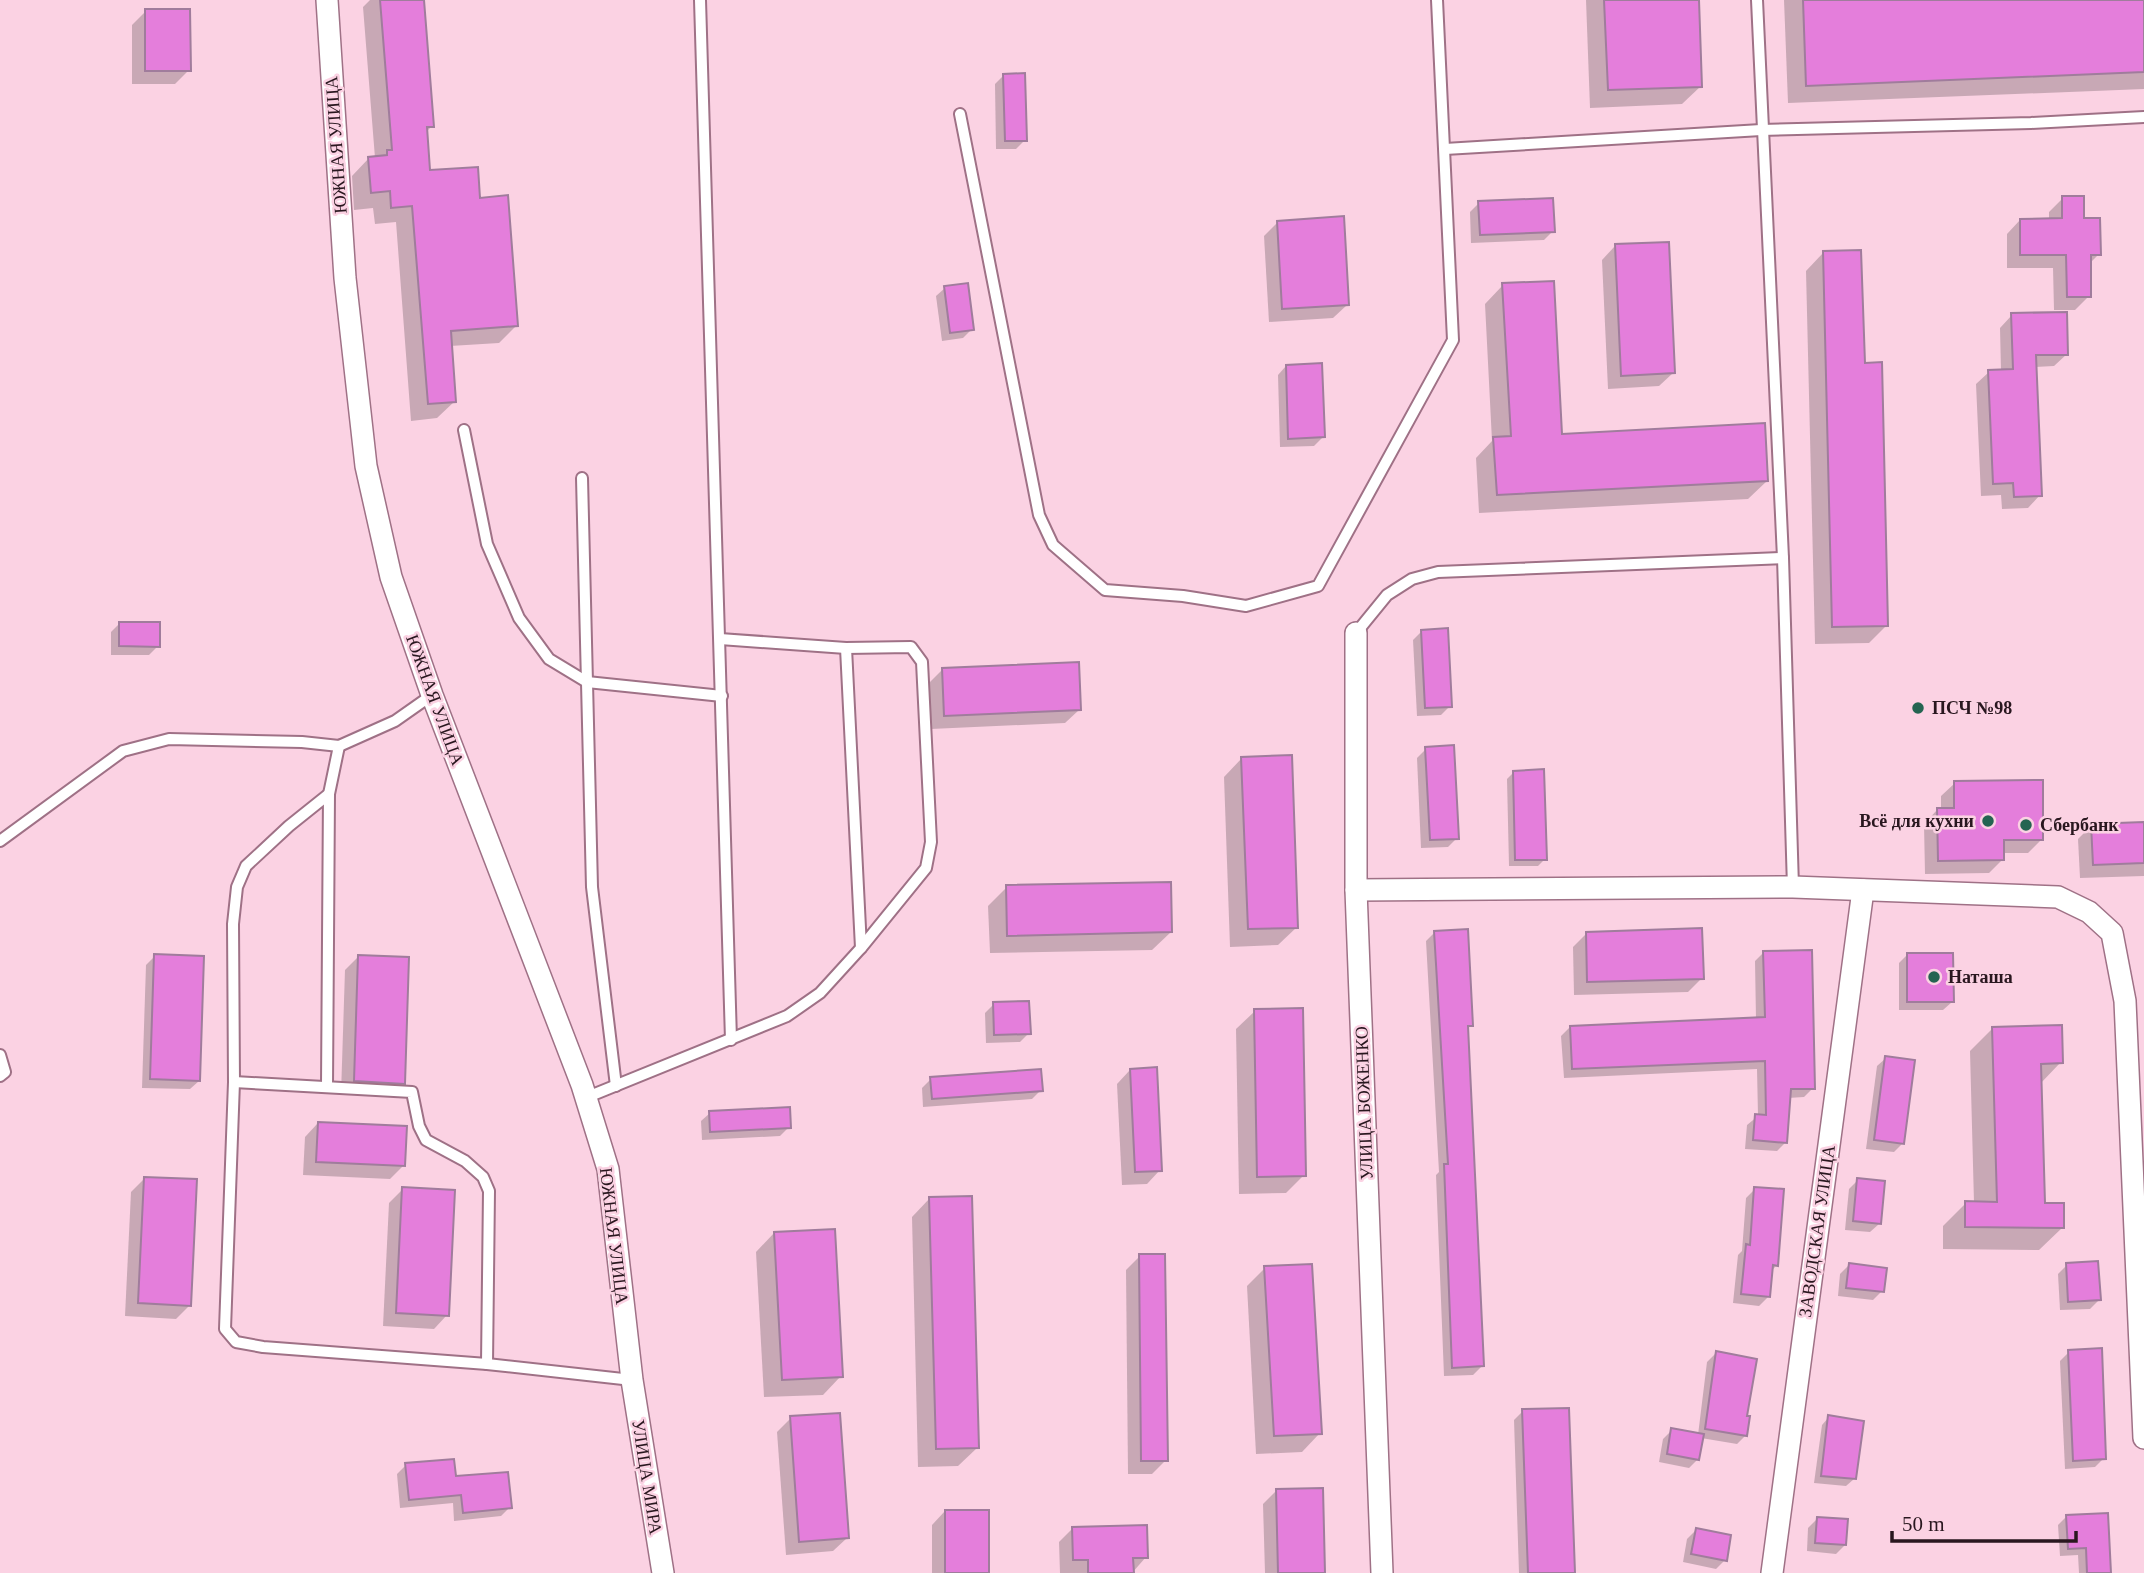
<svg xmlns="http://www.w3.org/2000/svg" width="2144" height="1573" viewBox="0 0 2144 1573" font-family="Georgia,serif">
<style>
.shadow{fill:#0003}
.building{fill:#e47edb;stroke:#a07c9c;stroke-width:2}
.lines{fill:none;stroke-linecap:round;stroke-linejoin:round}
.lane-casing{stroke:#9f7186;stroke-width:14}
.street-casing{stroke:#9f7186;stroke-width:24}
.lane{stroke:#fff;stroke-width:10}
.street{stroke:#fff;stroke-width:21}
.poi-dot{fill:#246451;stroke:#fbd2e3;stroke-width:2.5}
.labels{text-anchor:middle;stroke-width:5;stroke-linejoin:round;paint-order:stroke}
.street-label{font-size:18px;fill:#29171f;stroke:#fbd2e3}
.poi-label{font-size:18px;font-weight:bold;fill:#29171f;stroke:#fbd2e3;text-anchor:start}
</style>
<rect width="100%" height="100%" fill="#fbd2e3"/>
<!-- shadow -->
<g class="shadow">
<polygon points="370,0 422,0 432,126 426,132 429,172 479,199 516,326 499,343 450,346 455,401 437,418 411,421 396,222 375,224 373,208 354,210 352,176 369,158 375,158 363,7"/>
<polygon points="1586,0 1697,0 1701,86 1682,104 1590,108"/>
<polygon points="1784,0 2144,0 2144,89 1788,103"/>
<polygon points="146,11 189,70 175,84 132,84 132,25"/>
<polygon points="1004,75 1025,140 1016,149 996,149 995,84"/>
<polygon points="2063,198 2082,220 2099,254 2089,264 2089,296 2075,310 2054,310 2053,268 2007,268 2007,234 2020,220 2049,220 2049,212"/>
<polygon points="1479,203 1553,231 1544,240 1471,243 1470,212"/>
<polygon points="1278,222 1347,305 1333,318 1269,322 1264,236"/>
<polygon points="1615,246 1673,373 1659,386 1608,389 1602,260"/>
<polygon points="1823,253 1863,364 1887,625 1869,643 1815,644 1806,271"/>
<polygon points="1503,285 1560,435 1767,481 1748,499 1479,513 1476,458 1492,441 1485,304"/>
<polygon points="945,288 972,329 963,338 942,341 936,296"/>
<polygon points="2012,315 2067,354 2054,366 2035,367 2040,495 2028,508 2002,509 2001,495 1981,496 1976,384 1989,372 2001,371 2000,328"/>
<polygon points="1286,366 1323,437 1314,446 1280,447 1278,375"/>
<polygon points="120,623 158,646 149,655 111,655 111,632"/>
<polygon points="1422,631 1450,706 1441,715 1417,716 1413,640"/>
<polygon points="943,669 1079,710 1065,723 931,729 929,683"/>
<polygon points="1426,749 1457,838 1448,847 1421,848 1417,758"/>
<polygon points="1242,758 1297,927 1278,945 1230,947 1224,777"/>
<polygon points="1514,772 1545,859 1538,866 1509,866 1507,779"/>
<polygon points="1955,783 2042,839 2028,853 2002,853 2002,860 1989,873 1925,874 1924,824 1937,810 1941,810 1941,796"/>
<polygon points="2144,824 2144,876 2080,878 2078,839 2092,825"/>
<polygon points="1007,887 1171,932 1152,950 990,953 988,906"/>
<polygon points="1435,932 1471,1025 1466,1031 1482,1366 1473,1375 1444,1376 1436,1175 1439,1172 1426,941"/>
<polygon points="1586,934 1702,978 1688,992 1574,995 1573,947"/>
<polygon points="1764,952 1813,1088 1804,1097 1788,1098 1786,1142 1777,1151 1745,1149 1747,1125 1758,1116 1757,1069 1564,1078 1561,1036 1570,1027 1756,1019 1755,961"/>
<polygon points="1908,954 1952,1002 1943,1010 1899,1010 1899,963"/>
<polygon points="155,956 199,1081 190,1089 142,1088 146,965"/>
<polygon points="358,957 403,1083 390,1097 341,1094 345,970"/>
<polygon points="994,1004 1029,1033 1020,1042 986,1043 985,1013"/>
<polygon points="1255,1011 1304,1175 1286,1193 1239,1194 1236,1029"/>
<polygon points="1992,1029 2061,1062 2040,1084 2044,1204 2062,1228 2039,1250 1943,1249 1943,1226 1966,1203 1974,1203 1970,1051"/>
<polygon points="1886,1058 1903,1143 1894,1152 1866,1149 1877,1066"/>
<polygon points="1130,1070 1160,1170 1147,1184 1122,1185 1117,1084"/>
<polygon points="931,1079 1041,1090 1032,1099 923,1107 922,1088"/>
<polygon points="710,1113 789,1127 780,1136 702,1140 701,1121"/>
<polygon points="318,1123 404,1165 390,1179 303,1175 305,1137"/>
<polygon points="144,1179 190,1305 176,1319 125,1316 131,1192"/>
<polygon points="1858,1180 1879,1224 1870,1232 1845,1230 1849,1189"/>
<polygon points="403,1189 447,1315 434,1329 383,1326 389,1203"/>
<polygon points="1755,1189 1777,1265 1771,1271 1768,1297 1759,1306 1733,1303 1738,1255 1742,1251 1746,1198"/>
<polygon points="930,1198 977,1448 958,1466 918,1467 912,1217"/>
<polygon points="774,1233 841,1376 823,1395 764,1397 756,1252"/>
<polygon points="1140,1256 1166,1460 1152,1474 1128,1474 1126,1270"/>
<polygon points="1849,1265 1882,1291 1873,1300 1838,1296 1840,1274"/>
<polygon points="2067,1265 2099,1300 2090,1309 2060,1310 2058,1274"/>
<polygon points="1265,1268 1320,1433 1302,1452 1256,1454 1247,1286"/>
<polygon points="2069,1352 2104,1458 2095,1467 2065,1469 2060,1361"/>
<polygon points="1716,1353 1745,1417 1746,1435 1737,1444 1701,1438 1698,1459 1689,1468 1659,1462 1663,1439 1672,1430 1698,1435 1707,1362"/>
<polygon points="1523,1411 1573,1573 1519,1573 1514,1420"/>
<polygon points="1829,1417 1854,1479 1846,1486 1814,1483 1822,1425"/>
<polygon points="791,1418 847,1538 833,1551 786,1555 777,1432"/>
<polygon points="406,1465 454,1478 510,1507 501,1516 454,1521 453,1503 400,1508 397,1474"/>
<polygon points="1276,1491 1324,1573 1265,1573 1263,1504"/>
<polygon points="945,1511 987,1573 932,1573 932,1525"/>
<polygon points="2066,1517 2110,1573 2079,1573 2078,1555 2060,1556 2058,1525"/>
<polygon points="1817,1519 1845,1545 1836,1554 1807,1551 1808,1528"/>
<polygon points="1072,1529 1146,1557 1132,1573 1060,1573 1059,1542"/>
<polygon points="1696,1530 1725,1560 1716,1569 1683,1562 1687,1539"/>
</g>
<!-- building -->
<g class="building">
<polygon points="380,0 424,0 434,127 427,127 430,170 478,167 480,198 508,195 518,326 451,331 456,402 428,404 412,206 391,208 390,191 371,193 368,157 387,155 387,150 392,150"/>
<polygon points="1604,0 1699,0 1702,87 1608,90"/>
<polygon points="1803,0 2144,0 2144,72 1806,86"/>
<polygon points="145,9 190,9 191,71 145,71"/>
<polygon points="1025,73 1027,141 1005,141 1003,74"/>
<polygon points="2062,196 2084,196 2084,218 2100,218 2101,255 2091,255 2091,297 2067,297 2066,255 2020,255 2020,219 2062,218"/>
<polygon points="1553,198 1555,232 1480,235 1478,201"/>
<polygon points="1344,216 1349,305 1282,309 1277,221"/>
<polygon points="1669,242 1675,373 1621,376 1615,244"/>
<polygon points="1861,250 1865,363 1882,362 1888,626 1832,627 1823,251"/>
<polygon points="1554,281 1562,434 1765,423 1768,481 1497,495 1493,437 1511,436 1502,283"/>
<polygon points="968,283 974,330 950,333 944,286"/>
<polygon points="2067,312 2068,355 2036,355 2042,496 2014,497 2013,483 1993,484 1988,370 2013,369 2011,313"/>
<polygon points="1322,363 1325,437 1288,439 1286,365"/>
<polygon points="119,622 160,622 160,647 119,646"/>
<polygon points="1448,628 1452,707 1425,708 1421,630"/>
<polygon points="1079,662 1081,710 944,716 942,668"/>
<polygon points="1454,745 1459,839 1430,840 1425,747"/>
<polygon points="1292,755 1298,928 1248,929 1241,757"/>
<polygon points="1544,769 1547,860 1515,860 1513,771"/>
<polygon points="2043,780 2043,840 2004,840 2004,860 1938,861 1937,808 1954,808 1954,781"/>
<polygon points="2144,822 2144,863 2093,865 2091,824"/>
<polygon points="1171,882 1172,932 1007,936 1006,885"/>
<polygon points="1702,928 1704,979 1587,982 1586,932"/>
<polygon points="1468,929 1473,1026 1468,1026 1484,1366 1452,1368 1444,1164 1448,1164 1434,931"/>
<polygon points="1812,950 1815,1089 1791,1089 1787,1143 1753,1140 1755,1114 1766,1115 1765,1061 1572,1069 1570,1026 1765,1017 1763,951"/>
<polygon points="1907,953 1953,953 1954,1002 1907,1002"/>
<polygon points="154,954 204,956 200,1081 150,1079"/>
<polygon points="358,955 409,957 405,1084 354,1081"/>
<polygon points="1029,1001 1031,1034 994,1035 993,1002"/>
<polygon points="1303,1008 1306,1176 1257,1177 1254,1009"/>
<polygon points="2062,1025 2063,1063 2041,1064 2045,1203 2064,1203 2064,1228 1965,1227 1965,1201 1997,1202 1992,1027"/>
<polygon points="1885,1056 1915,1060 1904,1144 1874,1140"/>
<polygon points="1157,1067 1162,1171 1135,1172 1130,1069"/>
<polygon points="1041,1069 1043,1091 932,1099 930,1077"/>
<polygon points="790,1107 791,1128 710,1132 709,1111"/>
<polygon points="318,1122 407,1126 405,1166 316,1162"/>
<polygon points="144,1177 197,1179 191,1306 138,1303"/>
<polygon points="1857,1178 1885,1181 1881,1224 1853,1221"/>
<polygon points="402,1187 455,1190 449,1316 396,1313"/>
<polygon points="1754,1187 1784,1189 1778,1266 1773,1265 1770,1297 1741,1294 1746,1244 1750,1245"/>
<polygon points="972,1196 979,1448 936,1449 929,1197"/>
<polygon points="835,1229 843,1377 782,1380 774,1232"/>
<polygon points="1139,1254 1165,1254 1168,1461 1141,1461"/>
<polygon points="2098,1261 2101,1300 2068,1302 2066,1263"/>
<polygon points="1849,1263 1887,1268 1884,1292 1846,1288"/>
<polygon points="1312,1264 1322,1434 1274,1436 1264,1266"/>
<polygon points="2102,1348 2106,1459 2073,1461 2068,1350"/>
<polygon points="1716,1351 1757,1359 1747,1416 1750,1416 1747,1436 1705,1429"/>
<polygon points="1569,1408 1575,1573 1528,1573 1522,1409"/>
<polygon points="840,1413 849,1538 799,1542 790,1416"/>
<polygon points="1828,1415 1864,1421 1856,1479 1821,1476"/>
<polygon points="1671,1428 1704,1434 1699,1460 1667,1454"/>
<polygon points="454,1459 456,1476 508,1472 512,1508 463,1513 461,1495 409,1500 405,1463"/>
<polygon points="1323,1488 1325,1573 1278,1573 1276,1489"/>
<rect x="945" y="1510" width="44" height="63"/>
<polygon points="2108,1513 2111,1573 2087,1573 2086,1548 2068,1549 2066,1515"/>
<polygon points="1817,1517 1848,1519 1846,1545 1815,1543"/>
<polygon points="1147,1525 1148,1558 1133,1558 1134,1573 1088,1573 1088,1560 1073,1560 1072,1527"/>
<polygon points="1696,1528 1731,1535 1727,1561 1691,1554"/>
</g>
<g class="lines">
<defs>
<g id="lane">
<polyline points="700,0 731,1040"/>
<polyline points="1757,0 1783,558 1793,887"/>
<polyline points="960,114 1039,515 1053,545 1105,590 1183,596 1246,606 1318,586 1453,340 1437,0"/>
<polyline points="1445,149 1761,130 2031,123 2144,117"/>
<polyline points="464,430 487,544 519,618 549,659 587,682 722,696"/>
<polyline points="582,478 592,887 616,1086"/>
<polyline points="1356,633 1387,595 1412,579 1438,572 1783,558"/>
<polyline points="846,648 861,948"/>
<polyline points="329,794 289,826 246,866 237,887 233,924 234,1082 225,1329 236,1342 263,1347 487,1364 632,1380"/>
<polyline points="0,841 123,751 169,739 302,742 339,746 395,721 432,695"/>
<polyline points="0,1055 5,1072 0,1076"/>
<polyline points="234,1082 412,1092 419,1126 426,1140 465,1161 483,1177 489,1191 487,1364"/>
<polyline points="327,1086 329,794 339,746"/>
<polyline points="585,1098 787,1016 820,993 861,948 926,868 931,842 922,662 911,647 846,648 720,639"/>
</g>
<g id="street">
<polyline points="327,0 345,278 366,466 391,577 432,695 582,1085 608,1169 632,1380 663,1573"/>
<polyline points="1356,633 1356,890 1382,1573"/>
<polyline points="1356,890 1793,887 2058,897 2089,912 2112,933 2125,1001 2144,1438"/>
<polyline points="1772,1573 1863,890"/>
</g>
</defs>
<!-- lane casing -->
<use href="#lane" class="lane-casing"/>
<!-- street casing -->
<use href="#street" class="street-casing"/>
<!-- lane -->
<use href="#lane" class="lane"/>
<!-- street -->
<use href="#street" class="street"/>
</g>
<!-- markers -->
<g class="poi-dot">
<circle cx="1918" cy="708" r="7"/>
<circle cx="1988" cy="821" r="7"/>
<circle cx="2026" cy="825" r="7"/>
<circle cx="1934" cy="977" r="7"/>
</g>
<g class="labels">
<!-- street labels -->
<g class="street-label">
<text transform="translate(336 145) rotate(-94)" y="6">ЮЖНАЯ УЛИЦА</text>
<text transform="translate(435 700) rotate(70)" y="6">ЮЖНАЯ УЛИЦА</text>
<text transform="translate(1364 1103) rotate(-92)" y="6">УЛИЦА БОЖЕНКО</text>
<text transform="translate(1817 1231) rotate(-82)" y="6">ЗАВОДСКАЯ УЛИЦА</text>
<text transform="translate(614 1236) rotate(83)" y="6">ЮЖНАЯ УЛИЦА</text>
<text transform="translate(647 1477) rotate(81)" y="6">УЛИЦА МИРА</text>
</g>
<!-- poi labels -->
<g class="poi-label">
<text x="1932" y="714">ПСЧ №98</text>
<text x="1974" y="827" text-anchor="end">Всё для кухни</text>
<text x="2040" y="831">Сбербанк</text>
<text x="1948" y="983">Наташа</text>
</g>
</g>
<!-- scale -->
<path d="M1892 1531v10h184v-10" fill="none" stroke="#29171f" stroke-width="3.5"/>
<text x="1902" y="1531" font-size="21" fill="#29171f" stroke="#fbd2e3" stroke-width="5" paint-order="stroke">50 m</text>
</svg>
